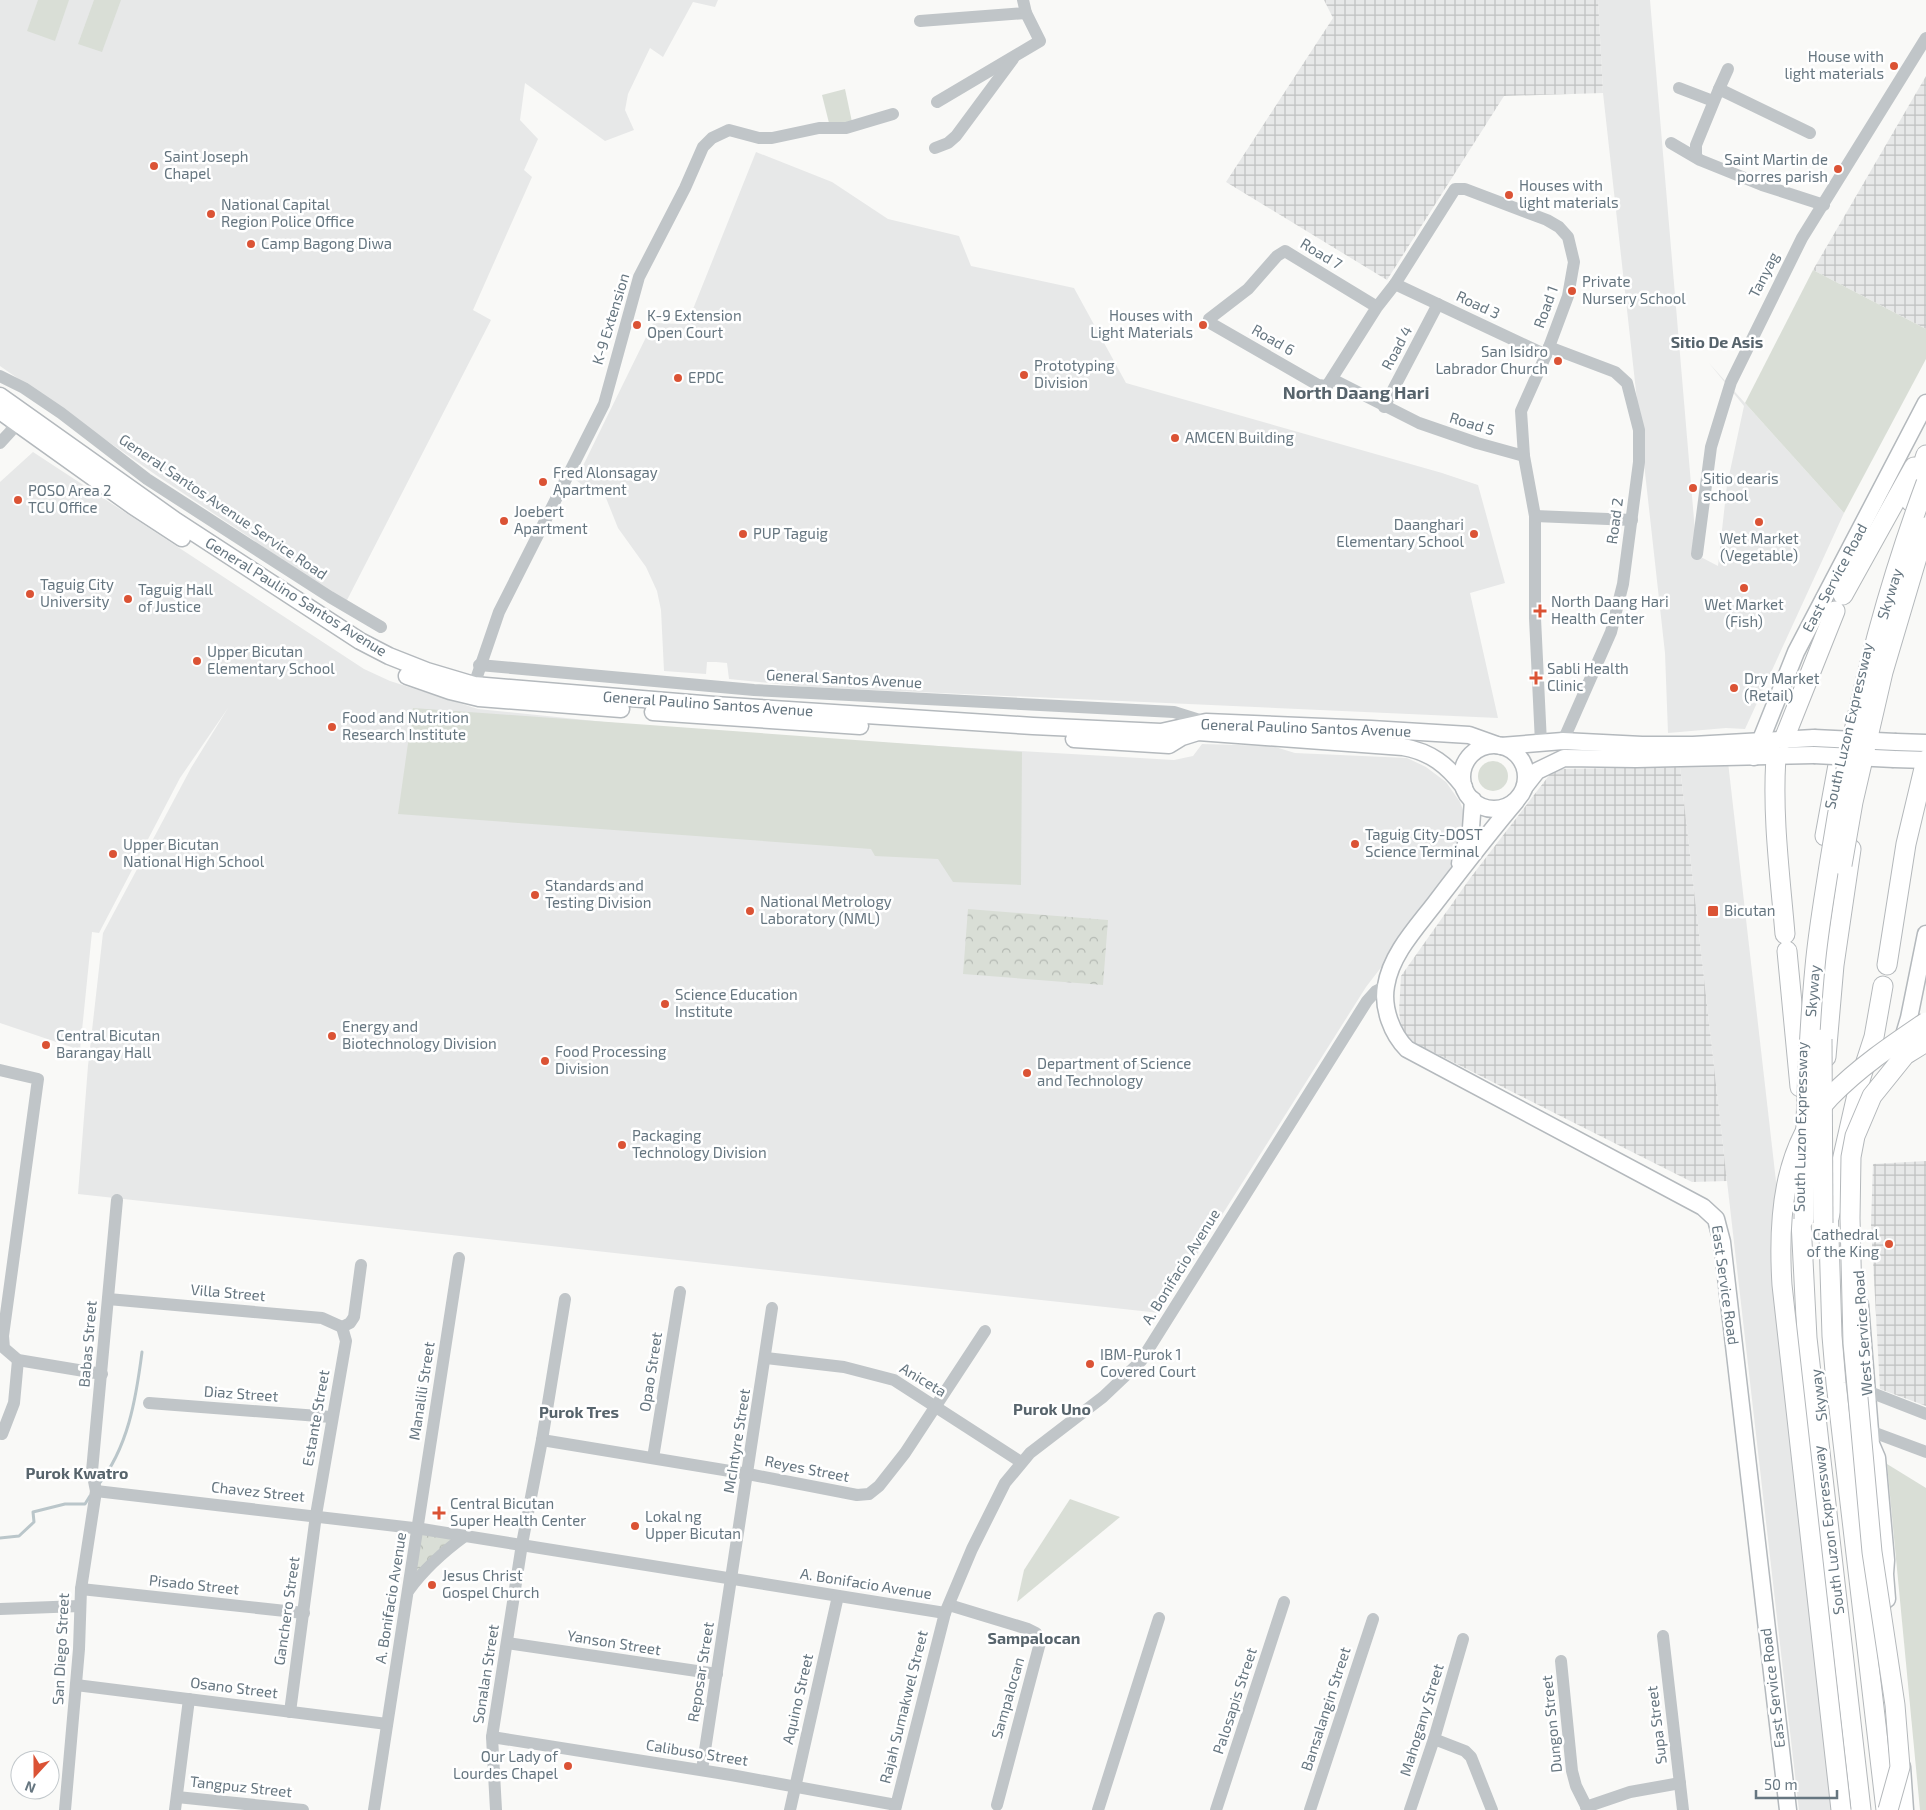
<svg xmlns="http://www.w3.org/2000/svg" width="1926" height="1810" viewBox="0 0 1926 1810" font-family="'Exo 2',sans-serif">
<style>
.built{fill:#e7e8e8}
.industrial{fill:url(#industrial-grid)}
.grass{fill:#d9ded6}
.park{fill:url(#park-crowns)}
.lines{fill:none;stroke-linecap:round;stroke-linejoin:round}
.stream{stroke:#bac6ca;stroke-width:3}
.major-casing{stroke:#b4b9bd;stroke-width:19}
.highway-casing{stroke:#b4b8bb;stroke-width:21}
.minor{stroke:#c0c5c8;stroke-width:12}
.major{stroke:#fff;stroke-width:16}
.highway{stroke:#fff;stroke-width:19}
.major-bridge-casing{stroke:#b4b9bd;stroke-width:19;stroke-linecap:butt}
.highway-bridge-casing{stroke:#b4b8bb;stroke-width:21;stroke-linecap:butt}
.major-bridge{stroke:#fff;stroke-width:16}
.highway-bridge{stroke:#fff;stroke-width:19}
.poi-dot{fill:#db5335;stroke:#fff;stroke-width:2}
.labels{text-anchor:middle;stroke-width:5;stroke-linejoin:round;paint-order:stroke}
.poi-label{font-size:15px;fill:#667680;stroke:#fff;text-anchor:start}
.street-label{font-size:15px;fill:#667680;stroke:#fff}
.neighbourhood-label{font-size:16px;font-weight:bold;fill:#57646c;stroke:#fff}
.quarter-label{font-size:18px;font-weight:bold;fill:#57646c;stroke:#fff}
</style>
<defs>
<pattern id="industrial-grid" width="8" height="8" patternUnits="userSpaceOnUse" patternTransform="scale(1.25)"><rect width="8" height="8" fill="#e7e8e8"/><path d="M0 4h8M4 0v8" fill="none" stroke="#bfc1c1"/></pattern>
<pattern id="park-crowns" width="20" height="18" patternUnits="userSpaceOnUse" patternTransform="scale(1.25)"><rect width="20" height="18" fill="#d9ded6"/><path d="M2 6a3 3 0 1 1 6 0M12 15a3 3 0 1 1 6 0" fill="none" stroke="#b4b9b3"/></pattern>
</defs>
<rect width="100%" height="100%" fill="#f9f9f7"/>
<!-- built -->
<g class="built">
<polygon points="0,0 718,0 715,7 693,2 663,57 650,48 628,94 625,110 634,130 605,141 525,83 520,120 538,139 524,170 532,177 473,310 491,320 346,602 156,475 0,366"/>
<polygon points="1598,0 1650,0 1697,555 1718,566 1727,485 1744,406 1709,363 1844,513 1745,729 1726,728 1668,733 1665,653 1603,93"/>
<polygon points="756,152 832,182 888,219 959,236 971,266 1074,288 1126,383 1442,473 1478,485 1505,583 1470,593 1498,718 808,687 729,679 727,663 716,662 707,662 706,674 664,671 661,610 657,591 646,567 618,528 604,493 596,496 576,480 653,323 687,324"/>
<polygon points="33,452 364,669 390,681 478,709 702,732 1174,760 1193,756 1202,744 1272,746 1295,753 1407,758 1426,767 1446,782 1460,802 1466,818 1456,860 1406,935 1366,987 1160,1313 78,1194 88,1066 103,933 191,768 228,708 180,778 99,933 92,932 80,1050 0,1023 0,482"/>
<polygon points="1728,762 1848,1810 1799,1810 1727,1181 1680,767"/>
</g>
<!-- industrial -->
<g class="industrial">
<polygon points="1324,0 1598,0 1603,93 1504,96 1387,280 1226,182 1333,18"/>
<polygon points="1926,76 1926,329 1813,270"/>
<polygon points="1680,767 1727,1181 1692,1182 1415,1043 1407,1036 1401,1025 1399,1011 1401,976 1471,877 1554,769"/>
<polygon points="1926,1161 1926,1406 1880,1389 1871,1224 1873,1164"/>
</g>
<!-- grass -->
<g class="grass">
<polygon points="38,0 69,0 55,41 27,31"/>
<polygon points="94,0 121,0 102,52 78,44"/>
<polygon points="845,89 852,122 830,127 822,95"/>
<polygon points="1813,270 1926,329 1926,359 1844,513 1745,403"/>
<polygon points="413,708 1022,752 1021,885 953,882 938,859 875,856 871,849 398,814"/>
<circle cx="1493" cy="776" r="15"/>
<polygon points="1887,1464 1926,1488 1926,1810 1920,1810"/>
<polygon points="1070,1499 1120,1517 1017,1602 1024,1570"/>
</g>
<!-- park -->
<g class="park">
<polygon points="968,909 1108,920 1103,985 963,974"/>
<polygon points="421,1533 455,1539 413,1580"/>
</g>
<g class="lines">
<!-- stream -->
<g class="stream">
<path d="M98,1485C128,1448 136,1399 142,1352"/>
<polyline points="0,1538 19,1536 34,1522 33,1512 65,1504 85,1504 90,1496"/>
</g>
<defs>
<g id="major">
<polyline points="0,396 176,521 360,641 389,656 427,671 474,685 714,705 1033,726 1161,732 1206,722 1371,729 1469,735 1497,745"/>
<polyline points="0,411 133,506 182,538"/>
<polyline points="407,676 450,691 479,698 621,709"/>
<polyline points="653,712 860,726"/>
<path d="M1074,739L1169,745L1182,737L1198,732L1403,747C1431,752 1447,765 1464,787"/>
<polyline points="1896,742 1926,743"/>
<circle cx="1494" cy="777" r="32"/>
<polyline points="1501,746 1563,741 1642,745 1693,745 1814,738"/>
<polyline points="1754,757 1796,652 1926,403"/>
<polyline points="1894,759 1926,760"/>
<polyline points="1526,785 1537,771 1564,758 1636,759 1814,755"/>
<path d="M1516,801C1488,834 1462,868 1436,902C1417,927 1391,954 1386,986C1382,1008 1392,1034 1407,1049L1703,1207L1716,1219L1722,1242L1788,1810"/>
<polyline points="1460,863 1471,828 1473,800"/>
<polyline points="1901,1045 1909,1018 1926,934"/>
<polyline points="1860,1305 1871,1444 1877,1458 1886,1560 1885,1574 1887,1599"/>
<polyline points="1902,1767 1905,1810"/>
</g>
<g id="highway">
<polyline points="1911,502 1926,455"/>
<polyline points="1843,595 1914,467"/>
<polyline points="1784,739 1835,611"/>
<path d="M1776,757C1772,816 1780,875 1785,934"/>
<polyline points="1825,836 1838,765"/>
<polyline points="1787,951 1800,1087"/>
<polyline points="1887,965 1906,844 1926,760"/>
<polyline points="1826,1057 1834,965 1851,849"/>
<polyline points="1800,1202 1807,1338 1861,1810"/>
<polyline points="1828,1204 1832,1336 1836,1383 1886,1810"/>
<polyline points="1829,1218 1861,1077 1874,1037 1883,986"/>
</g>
</defs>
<!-- major casing -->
<use href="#major" class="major-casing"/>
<!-- highway casing -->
<use href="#highway" class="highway-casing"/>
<!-- minor -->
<g class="minor">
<polyline points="920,21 1026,13"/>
<polyline points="1679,88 1713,101"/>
<polyline points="1719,89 1728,69"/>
<polyline points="937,102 1040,41 1026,13 1023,0"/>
<polyline points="1671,143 1700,160 1762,185 1824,205"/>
<polyline points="935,148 948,143 956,136 1013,59"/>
<polyline points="1696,156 1696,145 1719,89 1810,133"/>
<polyline points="1395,284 1546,355"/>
<polyline points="1377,307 1285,251 1277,256 1248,289 1209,319 1212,324 1318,385 1327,386 1377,307 1395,284 1455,189 1465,189 1547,220 1559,227 1568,237 1574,262 1568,296 1546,355 1521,411 1524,456 1535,516 1535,618 1541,743"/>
<polyline points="1549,347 1615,372 1627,383 1639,430 1639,462 1623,584 1611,632 1563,741"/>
<polyline points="0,376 24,388 61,413 147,479 330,597 381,627"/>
<polyline points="1332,379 1419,423 1477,443 1524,456"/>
<polyline points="1384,407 1438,304"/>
<polyline points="0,443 11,431 16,413"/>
<polyline points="1535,516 1632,520"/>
<polyline points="1697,554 1711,447 1731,382 1802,238 1926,38"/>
<polyline points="479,665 754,690 1174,712 1206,722"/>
<polyline points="474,685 499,612 604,404 639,277 685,188 703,147 712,138 729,130 759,138 772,138 819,128 846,128 893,114"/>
<polyline points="0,1070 38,1079 3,1336 4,1348 18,1360 102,1374"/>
<polyline points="108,1299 322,1318 342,1327"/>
<polyline points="342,1327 350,1323 354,1317 361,1265"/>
<polyline points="766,1358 844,1367 894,1380 1021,1462"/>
<polyline points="1867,1391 1926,1414"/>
<polyline points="149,1403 331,1417"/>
<polyline points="1870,1431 1926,1452"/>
<polyline points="2,1434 14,1403 18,1360"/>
<polyline points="542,1440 748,1474 857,1495 869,1494 879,1486 905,1453 985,1331"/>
<polyline points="653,1458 680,1292"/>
<polyline points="96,1491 422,1529 945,1613"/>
<polyline points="81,1589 304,1613"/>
<path d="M409,1590C425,1568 443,1552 465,1536"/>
<polyline points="949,1605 1028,1629 1036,1633 1041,1639 997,1805"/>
<polyline points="0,1609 80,1606"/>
<polyline points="1663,1636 1683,1810"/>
<polyline points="507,1643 717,1674"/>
<polyline points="1561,1661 1572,1771 1576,1786 1588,1810"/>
<polyline points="76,1685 387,1724"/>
<polyline points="290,1712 316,1515 346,1341 342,1327"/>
<polyline points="492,1737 731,1775 896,1805"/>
<polyline points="1434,1739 1465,1751 1471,1757 1492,1810"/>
<polyline points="702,1770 772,1308"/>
<polyline points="177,1797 303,1810"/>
<polyline points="1586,1807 1630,1792 1680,1783"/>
<polyline points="65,1810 79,1649 81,1589 96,1491 92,1471 117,1200"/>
<polyline points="175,1810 189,1699"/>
<polyline points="374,1810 459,1258"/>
<polyline points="496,1810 492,1737 522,1544 542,1440 565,1299"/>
<polyline points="790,1810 838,1596"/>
<polyline points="895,1810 945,1613 972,1549 1005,1483 1030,1453 1103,1397 1141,1361 1367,1001 1376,991 1386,986"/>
<polyline points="1098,1810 1159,1618"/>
<polyline points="1216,1810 1284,1602"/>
<polyline points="1310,1810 1373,1619"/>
<polyline points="1410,1810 1434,1739 1463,1639"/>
</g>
<!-- major -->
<use href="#major" class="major"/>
<!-- highway -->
<use href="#highway" class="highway"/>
<defs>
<g id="major-bridge">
<polyline points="1814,738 1896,742"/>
<polyline points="1814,755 1894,759"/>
</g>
<g id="highway-bridge">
<polyline points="1842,865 1853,802 1883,672 1926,527"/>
<polyline points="1822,1039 1823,1223"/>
<path d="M1804,1219C1805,1135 1807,1051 1815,967C1818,933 1824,899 1829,866C1849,736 1880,606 1926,483"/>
<path d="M1841,1810L1782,1285C1778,1221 1782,1147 1830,1097C1858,1068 1892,1045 1926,1022"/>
<polyline points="1888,1810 1900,1767 1895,1705 1872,1552 1853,1343 1850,1218 1851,1157 1855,1136 1872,1096 1905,1055 1926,1042"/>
</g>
</defs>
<!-- major-bridge casing -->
<use href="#major-bridge" class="major-bridge-casing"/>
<!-- highway-bridge casing -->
<use href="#highway-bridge" class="highway-bridge-casing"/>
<!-- major-bridge -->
<use href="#major-bridge" class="major-bridge"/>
<!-- highway-bridge -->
<use href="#highway-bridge" class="highway-bridge"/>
</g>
<!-- markers -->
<g class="poi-dot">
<circle cx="1894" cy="66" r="5"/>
<circle cx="154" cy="166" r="5"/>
<circle cx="1838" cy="169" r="5"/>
<circle cx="1509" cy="195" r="5"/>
<circle cx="211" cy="214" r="5"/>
<circle cx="251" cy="244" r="5"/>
<circle cx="1572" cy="291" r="5"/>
<circle cx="637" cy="325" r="5"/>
<circle cx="1203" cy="325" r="5"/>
<circle cx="1558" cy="361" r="5"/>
<circle cx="1024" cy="375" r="5"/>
<circle cx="678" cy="378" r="5"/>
<circle cx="1175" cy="438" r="5"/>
<circle cx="543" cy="482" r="5"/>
<circle cx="1693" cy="488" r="5"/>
<circle cx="18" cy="500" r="5"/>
<circle cx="504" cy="521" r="5"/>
<circle cx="1759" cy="522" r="5"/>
<circle cx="743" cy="534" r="5"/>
<circle cx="1474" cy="534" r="5"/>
<circle cx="1744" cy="588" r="5"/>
<circle cx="30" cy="594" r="5"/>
<circle cx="128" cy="599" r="5"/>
<path d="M1537.5 603.5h5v5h5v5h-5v5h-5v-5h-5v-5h5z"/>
<circle cx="197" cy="661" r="5"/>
<path d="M1533.5 670.5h5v5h5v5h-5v5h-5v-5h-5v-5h5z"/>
<circle cx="1734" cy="688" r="5"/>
<circle cx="332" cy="727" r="5"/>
<circle cx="1355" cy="844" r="5"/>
<circle cx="113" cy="854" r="5"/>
<circle cx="535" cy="895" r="5"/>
<circle cx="750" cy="911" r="5"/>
<rect x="1707" y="905" width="12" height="12" rx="2.5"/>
<circle cx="665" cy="1004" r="5"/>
<circle cx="332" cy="1036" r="5"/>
<circle cx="46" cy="1045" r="5"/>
<circle cx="545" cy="1061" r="5"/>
<circle cx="1027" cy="1073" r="5"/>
<circle cx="622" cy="1145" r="5"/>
<circle cx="1889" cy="1244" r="5"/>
<circle cx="1090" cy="1364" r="5"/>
<path d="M436.5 1505.5h5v5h5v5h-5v5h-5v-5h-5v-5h5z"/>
<circle cx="635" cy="1526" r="5"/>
<circle cx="432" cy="1585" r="5"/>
<circle cx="568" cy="1766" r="5"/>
</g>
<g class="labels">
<!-- poi labels -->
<g class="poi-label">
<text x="1884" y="62" text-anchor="end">House with<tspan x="1884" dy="17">light materials</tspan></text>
<text x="164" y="162">Saint Joseph<tspan x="164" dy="17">Chapel</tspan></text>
<text x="1828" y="165" text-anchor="end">Saint Martin de<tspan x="1828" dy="17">porres parish</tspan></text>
<text x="1519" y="191">Houses with<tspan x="1519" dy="17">light materials</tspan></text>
<text x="221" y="210">National Capital<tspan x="221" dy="17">Region Police Office</tspan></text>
<text x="261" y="249">Camp Bagong Diwa</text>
<text x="1582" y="287">Private<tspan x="1582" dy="17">Nursery School</tspan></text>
<text x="647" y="321">K-9 Extension<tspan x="647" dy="17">Open Court</tspan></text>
<text x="1193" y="321" text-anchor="end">Houses with<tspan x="1193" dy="17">Light Materials</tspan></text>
<text x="1548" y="357" text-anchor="end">San Isidro<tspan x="1548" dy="17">Labrador Church</tspan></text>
<text x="1034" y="371">Prototyping<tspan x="1034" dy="17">Division</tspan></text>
<text x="688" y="383">EPDC</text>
<text x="1185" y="443">AMCEN Building</text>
<text x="553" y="478">Fred Alonsagay<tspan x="553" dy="17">Apartment</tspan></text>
<text x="1703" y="484">Sitio dearis<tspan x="1703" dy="17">school</tspan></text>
<text x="28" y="496">POSO Area 2<tspan x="28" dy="17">TCU Office</tspan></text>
<text x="514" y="517">Joebert<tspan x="514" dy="17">Apartment</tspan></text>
<text x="1464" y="530" text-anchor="end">Daanghari<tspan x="1464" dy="17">Elementary School</tspan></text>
<text x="753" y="539">PUP Taguig</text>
<text x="1759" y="544" text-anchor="middle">Wet Market<tspan x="1759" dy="17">(Vegetable)</tspan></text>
<text x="40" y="590">Taguig City<tspan x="40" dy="17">University</tspan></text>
<text x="138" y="595">Taguig Hall<tspan x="138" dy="17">of Justice</tspan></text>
<text x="1551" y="607">North Daang Hari<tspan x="1551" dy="17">Health Center</tspan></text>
<text x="1744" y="610" text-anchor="middle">Wet Market<tspan x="1744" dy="17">(Fish)</tspan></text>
<text x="207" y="657">Upper Bicutan<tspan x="207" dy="17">Elementary School</tspan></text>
<text x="1547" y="674">Sabli Health<tspan x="1547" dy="17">Clinic</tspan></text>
<text x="1744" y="684">Dry Market<tspan x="1744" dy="17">(Retail)</tspan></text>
<text x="342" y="723">Food and Nutrition<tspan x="342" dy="17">Research Institute</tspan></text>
<text x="1365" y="840">Taguig City-DOST<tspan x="1365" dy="17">Science Terminal</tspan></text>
<text x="123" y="850">Upper Bicutan<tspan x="123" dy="17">National High School</tspan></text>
<text x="545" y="891">Standards and<tspan x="545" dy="17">Testing Division</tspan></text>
<text x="760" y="907">National Metrology<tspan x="760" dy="17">Laboratory (NML)</tspan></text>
<text x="1724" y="916">Bicutan</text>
<text x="675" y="1000">Science Education<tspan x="675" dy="17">Institute</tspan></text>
<text x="342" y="1032">Energy and<tspan x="342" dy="17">Biotechnology Division</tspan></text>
<text x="56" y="1041">Central Bicutan<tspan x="56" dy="17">Barangay Hall</tspan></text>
<text x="555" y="1057">Food Processing<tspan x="555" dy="17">Division</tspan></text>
<text x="1037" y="1069">Department of Science<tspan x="1037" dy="17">and Technology</tspan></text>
<text x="632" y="1141">Packaging<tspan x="632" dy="17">Technology Division</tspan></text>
<text x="1879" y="1240" text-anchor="end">Cathedral<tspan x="1879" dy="17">of the King</tspan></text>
<text x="1100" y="1360">IBM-Purok 1<tspan x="1100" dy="17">Covered Court</tspan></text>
<text x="450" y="1509">Central Bicutan<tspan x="450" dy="17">Super Health Center</tspan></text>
<text x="645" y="1522">Lokal ng<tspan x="645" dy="17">Upper Bicutan</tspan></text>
<text x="442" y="1581">Jesus Christ<tspan x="442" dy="17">Gospel Church</tspan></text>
<text x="558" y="1762" text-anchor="end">Our Lady of<tspan x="558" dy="17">Lourdes Chapel</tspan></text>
</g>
<!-- street labels -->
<g class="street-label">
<text transform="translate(1321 254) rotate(31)" y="5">Road 7</text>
<text transform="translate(1764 275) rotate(-63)" y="5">Tanyag</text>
<text transform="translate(1478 305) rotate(25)" y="5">Road 3</text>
<text transform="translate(1546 307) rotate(-70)" y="5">Road 1</text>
<text transform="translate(611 319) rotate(-73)" y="5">K-9 Extension</text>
<text transform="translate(1273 340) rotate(30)" y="5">Road 6</text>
<text transform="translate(1397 348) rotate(-62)" y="5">Road 4</text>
<text transform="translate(1472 424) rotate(17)" y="5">Road 5</text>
<text transform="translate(223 507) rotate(34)" y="5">General Santos Avenue Service Road</text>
<text transform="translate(1615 521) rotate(-82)" y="5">Road 2</text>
<text transform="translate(1835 578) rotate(-62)" y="5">East Service Road</text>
<text transform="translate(1890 594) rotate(-73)" y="5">Skyway</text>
<text transform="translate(296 597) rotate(32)" y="5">General Paulino Santos Avenue</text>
<text transform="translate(844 679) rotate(3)" y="5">General Santos Avenue</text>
<text transform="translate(708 704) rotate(4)" y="5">General Paulino Santos Avenue</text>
<text transform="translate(1849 726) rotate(-77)" y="5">South Luzon Expressway</text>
<text transform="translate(1306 728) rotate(2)" y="5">General Paulino Santos Avenue</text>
<text transform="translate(1813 991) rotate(-85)" y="5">Skyway</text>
<text transform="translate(1801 1127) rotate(-89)" y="5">South Luzon Expressway</text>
<text transform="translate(1181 1267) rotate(-58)" y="5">A. Bonifacio Avenue</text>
<text transform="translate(1725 1285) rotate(82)" y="5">East Service Road</text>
<text transform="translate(228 1293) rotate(5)" y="5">Villa Street</text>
<text transform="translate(1863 1333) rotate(-94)" y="5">West Service Road</text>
<text transform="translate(88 1344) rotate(-85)" y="5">Babas Street</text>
<text transform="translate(651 1372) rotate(-81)" y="5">Opao Street</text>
<text transform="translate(923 1380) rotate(31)" y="5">Aniceta</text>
<text transform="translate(422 1391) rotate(-81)" y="5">Manalili Street</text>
<text transform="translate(241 1394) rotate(4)" y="5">Diaz Street</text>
<text transform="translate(1819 1395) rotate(-97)" y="5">Skyway</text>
<text transform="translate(316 1418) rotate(-80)" y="5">Estante Street</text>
<text transform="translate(737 1441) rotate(-81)" y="5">McIntyre Street</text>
<text transform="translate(807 1469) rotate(11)" y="5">Reyes Street</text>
<text transform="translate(258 1492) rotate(6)" y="5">Chavez Street</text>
<text transform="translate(1829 1530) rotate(-97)" y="5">South Luzon Expressway</text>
<text transform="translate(866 1584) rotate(9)" y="5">A. Bonifacio Avenue</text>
<text transform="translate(194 1585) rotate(6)" y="5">Pisado Street</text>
<text transform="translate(391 1598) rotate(-81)" y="5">A. Bonifacio Avenue</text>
<text transform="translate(287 1611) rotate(-82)" y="5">Ganchero Street</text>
<text transform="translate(614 1643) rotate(9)" y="5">Yanson Street</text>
<text transform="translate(61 1649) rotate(-87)" y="5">San Diego Street</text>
<text transform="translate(701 1672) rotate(-81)" y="5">Reposar Street</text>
<text transform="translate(486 1674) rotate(-81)" y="5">Sonalan Street</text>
<text transform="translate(234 1688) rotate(7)" y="5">Osano Street</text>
<text transform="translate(1773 1688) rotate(-97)" y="5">East Service Road</text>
<text transform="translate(1008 1698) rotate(-74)" y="5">Sampalocan</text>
<text transform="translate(798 1699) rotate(-77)" y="5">Aquino Street</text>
<text transform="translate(1235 1701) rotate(-72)" y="5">Palosapis Street</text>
<text transform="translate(904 1707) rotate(-76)" y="5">Rajah Sumakwel Street</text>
<text transform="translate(1326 1709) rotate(-72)" y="5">Bansalangin Street</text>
<text transform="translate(1422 1720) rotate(-73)" y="5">Mahogany Street</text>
<text transform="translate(1552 1724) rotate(-96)" y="5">Dungon Street</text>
<text transform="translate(1657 1725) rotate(-97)" y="5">Supa Street</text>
<text transform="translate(697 1753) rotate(9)" y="5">Calibuso Street</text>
<text transform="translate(241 1787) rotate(6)" y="5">Tangpuz Street</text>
</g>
<!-- neighbourhood labels -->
<g class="neighbourhood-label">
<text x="1717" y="348">Sitio De Asis</text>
<text x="1052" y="1415">Purok Uno</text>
<text x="579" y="1418">Purok Tres</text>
<text x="77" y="1479">Purok Kwatro</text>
<text x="1034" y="1644">Sampalocan</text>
</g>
<!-- quarter labels -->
<g class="quarter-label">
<text x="1356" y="399">North Daang Hari</text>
</g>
</g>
<!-- north arrow -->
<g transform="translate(35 1775) rotate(201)"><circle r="24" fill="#ffffff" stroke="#c2c8cc"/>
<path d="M0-4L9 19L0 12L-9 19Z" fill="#db5335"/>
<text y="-8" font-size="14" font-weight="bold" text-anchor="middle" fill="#667680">N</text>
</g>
<!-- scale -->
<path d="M1756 1790v8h81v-8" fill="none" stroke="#667680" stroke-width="2.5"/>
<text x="1764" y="1790" font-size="15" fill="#667680" stroke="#ffffff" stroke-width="4" paint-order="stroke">50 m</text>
</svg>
